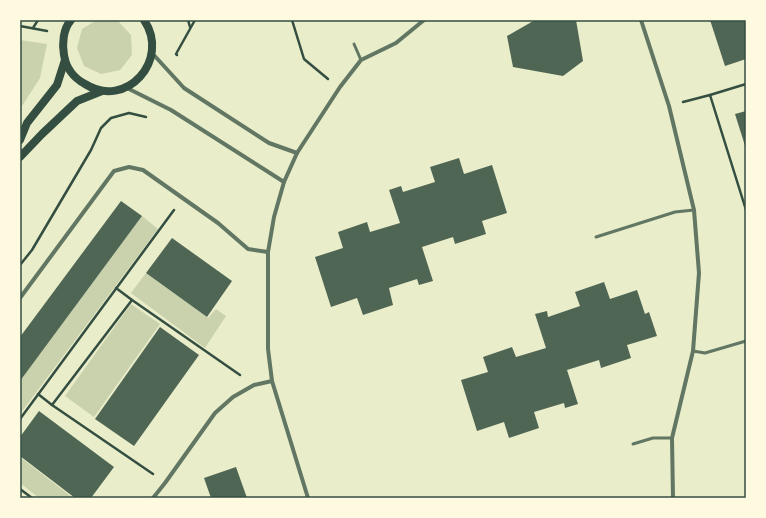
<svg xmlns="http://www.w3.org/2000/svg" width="766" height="518" viewBox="0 0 766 518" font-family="'Open Sans',sans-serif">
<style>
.green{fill:#cad2ad}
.building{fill:#4f6655}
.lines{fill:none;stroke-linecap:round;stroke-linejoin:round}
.path{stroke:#344e41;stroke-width:2.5}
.service{stroke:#617663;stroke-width:3}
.minor{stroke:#617663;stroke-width:4}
.secondary{stroke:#344e41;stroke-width:8}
.neatline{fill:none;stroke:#344e41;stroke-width:1.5}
</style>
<rect width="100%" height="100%" fill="#e9edc9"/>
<!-- green -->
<g class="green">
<polygon points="97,20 118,21 131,35 132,55 120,70 101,74 84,66 77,48 82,29"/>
<polygon points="20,40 47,44 40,78 20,109"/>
<polygon points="142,216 158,229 20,414 20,381"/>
<polygon points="146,273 208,318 216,309 226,316 205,348 131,293"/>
<polygon points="131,304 160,324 94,417 65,396"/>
<polygon points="20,457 73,498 39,498 20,483"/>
</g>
<!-- building -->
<g class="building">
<polygon points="535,20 576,20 583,61 563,76 513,67 507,36"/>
<polygon points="710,20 746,20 746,59 725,66"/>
<polygon points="746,111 746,149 735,114"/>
<polygon points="459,158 464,174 492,165 507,213 482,221 486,234 455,244 453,237 422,247 433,281 419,285 417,279 389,288 393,305 363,315 357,298 331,307 315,257 343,248 338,232 367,222 370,232 400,223 389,190 401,186 403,192 435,182 430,167"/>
<polygon points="121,201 142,216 20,381 20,337"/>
<polygon points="172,238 232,281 207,317 146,273"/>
<polygon points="604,282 610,299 637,290 645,314 649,312 657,336 627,345 631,358 601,368 599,360 567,370 578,404 565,408 564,403 534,412 539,428 509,438 504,422 477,431 461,380 488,372 483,357 512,347 516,357 546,348 535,314 547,311 548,317 580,306 575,292"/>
<polygon points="160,327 199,355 134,446 95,419"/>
<polygon points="39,411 114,467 91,498 75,498 20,456 20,437"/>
<polygon points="236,467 247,498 211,498 204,478"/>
</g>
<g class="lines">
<!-- path -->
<g class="path">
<polyline points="188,20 190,27"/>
<polyline points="292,20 304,59 328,79"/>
<polyline points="20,26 47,31"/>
<polyline points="33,28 38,20"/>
<polyline points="177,55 176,54 195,20"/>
<polyline points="710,95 746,84"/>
<polyline points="683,102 710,95 746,210"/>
<polyline points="20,265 32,250 91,150 101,128 111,118 129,113 146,117"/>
<polyline points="132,300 240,375"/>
<polyline points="38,394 52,405 153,474"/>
<polyline points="52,405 132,300 116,288"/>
<polyline points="20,419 174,210"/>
<polyline points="20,489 32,498"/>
</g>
<!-- service -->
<g class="service">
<polyline points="354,44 361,60"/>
<polyline points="596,237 675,212 694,210"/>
<polyline points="693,351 705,353 746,341"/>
<polyline points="633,444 653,438 672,438"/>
</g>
<!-- minor -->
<g class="minor">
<polyline points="641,20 669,106 694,210 699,273 693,351 672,438 673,498"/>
<polyline points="152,53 184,88 269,143 297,153"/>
<polyline points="127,88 171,110 284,182"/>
<polyline points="20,298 114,171 129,167 143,170 218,223 248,249 268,252"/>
<polyline points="153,498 165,483 215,413 233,397 254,385 272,381"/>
<polyline points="308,498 272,381 268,349 268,252 274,217 284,182 297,153 340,87 361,60 396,43 424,20"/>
</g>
<!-- secondary -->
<g class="secondary">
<path d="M71,20C63,29 62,44 64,55C66,68 74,78 85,84C126,110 171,60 144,20"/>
<polyline points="20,140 27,123 57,85 65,60"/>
<polyline points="20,157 42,134 77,101 102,91"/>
</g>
</g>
<!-- border -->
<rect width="766" height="518" fill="none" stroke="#fefae0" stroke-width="42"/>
<rect x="21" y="21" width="724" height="476" class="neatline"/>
</svg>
